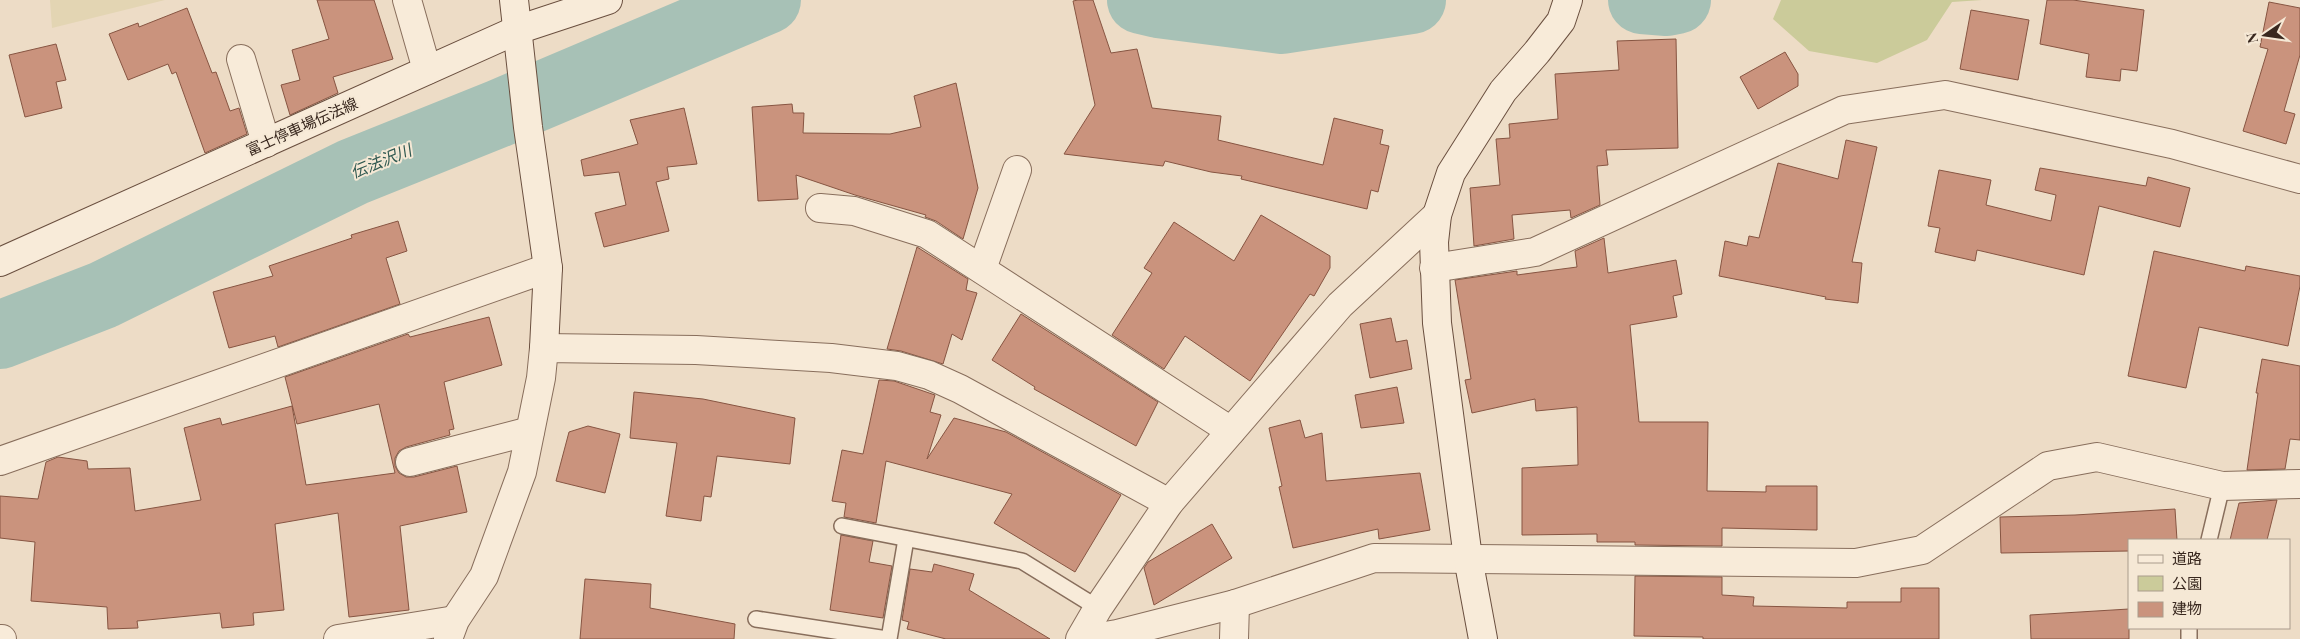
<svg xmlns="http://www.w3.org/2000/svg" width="2300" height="639" viewBox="0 0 2300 639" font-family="'Playfair Display','Noto Sans JP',serif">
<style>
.farmland{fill:#e3d5b3}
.green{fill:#cbcb9a}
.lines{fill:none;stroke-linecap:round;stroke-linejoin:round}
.river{stroke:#a7c1b6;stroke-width:68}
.building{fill:#ca937d;stroke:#875542}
.lane-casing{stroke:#886e5c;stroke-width:18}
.street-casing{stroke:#886e5c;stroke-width:30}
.secondary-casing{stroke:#6a4f3f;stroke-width:30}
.lane{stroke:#f8ebd9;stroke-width:15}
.street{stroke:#f8ebd9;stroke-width:28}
.secondary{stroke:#f8ebd9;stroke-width:28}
.labels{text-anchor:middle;stroke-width:4;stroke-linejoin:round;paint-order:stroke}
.street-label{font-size:15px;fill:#39281f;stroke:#f5e8d5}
.water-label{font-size:16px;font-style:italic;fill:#2f5850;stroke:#f5e8d5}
</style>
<rect width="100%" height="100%" fill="#eddcc6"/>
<!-- farmland -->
<polygon class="farmland" points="50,0 165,0 52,28"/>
<!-- green -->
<polygon class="green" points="1781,0 1982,0 1952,2 1927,40 1877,63 1809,51 1773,19"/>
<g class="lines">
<!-- river -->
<g class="river">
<polyline points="1141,0 1158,4 1282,20 1412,0"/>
<polyline points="1642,0 1667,2 1677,0"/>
<polyline points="0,335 103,295 353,172 500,113 767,0"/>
</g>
</g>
<!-- building -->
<g class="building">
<polygon points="317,0 374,0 393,59 333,77 338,93 290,115 281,85 300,80 292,50 329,39"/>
<polygon points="1078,0 1093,0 1111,53 1137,49 1152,108 1221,116 1218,140 1323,165 1334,118 1383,130 1380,144 1389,146 1378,192 1371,190 1367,209 1241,179 1242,176 1211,172 1165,161 1163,166 1064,154 1095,105 1073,1"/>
<polygon points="2047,0 2073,0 2144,10 2137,71 2121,69 2120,81 2086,77 2089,54 2040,44"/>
<polygon points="2269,2 2300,8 2300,55 2284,111 2295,114 2286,144 2243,131 2268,49 2260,47"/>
<polygon points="187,8 212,73 216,72 230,111 239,108 247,134 205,153 176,72 172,74 168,64 128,80 109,34 138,23 139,27"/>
<polygon points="1971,10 2029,20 2018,80 1960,69"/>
<polygon points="1676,39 1678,148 1606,150 1608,165 1597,166 1600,205 1571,218 1570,210 1512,215 1514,239 1474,246 1470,188 1500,185 1496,139 1510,138 1509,124 1558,119 1555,74 1619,70 1617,41"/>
<polygon points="56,44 66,80 56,82 62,108 25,117 9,55"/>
<polygon points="1785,52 1798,74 1798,86 1758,109 1740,77"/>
<polygon points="956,83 978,188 963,239 936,221 925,217 926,215 855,195 796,175 798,199 758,201 752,107 792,104 793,113 804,113 803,133 890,134 921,127 914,96"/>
<polygon points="684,108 697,164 667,167 669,179 656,182 669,231 604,247 595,213 626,205 619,172 584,176 581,160 638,144 630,120"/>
<polygon points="1846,140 1877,147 1852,262 1862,263 1858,303 1825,299 1826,297 1719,276 1725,241 1747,246 1749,236 1759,238 1778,163 1838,179"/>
<polygon points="2040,168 2146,186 2148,177 2190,188 2180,227 2099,206 2084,275 1977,250 1975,261 1935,252 1940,228 1928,226 1939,170 1991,180 1986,205 2051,221 2056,195 2035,190"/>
<polygon points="1261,215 1330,256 1330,268 1314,296 1310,294 1250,381 1185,336 1164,369 1112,335 1152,273 1144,268 1174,222 1234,261"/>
<polygon points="398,221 407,251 386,258 400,304 278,347 275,336 229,348 213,292 273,276 269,266 352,238 351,235"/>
<polygon points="1604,238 1608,273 1676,260 1682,294 1673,296 1677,317 1630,325 1639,422 1708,422 1707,491 1766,492 1766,486 1817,486 1817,530 1722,528 1722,546 1635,545 1635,542 1597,542 1597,534 1522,535 1522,468 1578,465 1577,407 1536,411 1535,399 1472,413 1465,380 1471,379 1455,280 1517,271 1517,275 1577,267 1575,251"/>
<polygon points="917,247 968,279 966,290 977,293 962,340 952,334 943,364 901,351 887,349"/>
<polygon points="2154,251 2245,271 2246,266 2300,276 2300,286 2288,346 2199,327 2186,388 2128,376"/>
<polygon points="1021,314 1158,402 1136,446 1034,389 1035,387 992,360"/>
<polygon points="489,317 502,365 444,382 454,429 449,430 450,435 406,447 399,451 395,458 395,466 399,473 406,477 414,477 457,466 467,512 400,526 409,610 349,617 338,513 275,524 284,610 253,613 254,625 222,628 220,613 137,621 138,628 108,629 107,607 31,601 35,542 0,538 0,496 38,499 46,462 58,457 87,461 88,469 130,468 135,511 201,500 184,428 220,418 222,425 292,406 306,485 395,473 379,404 297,424 285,377 408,334 410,337"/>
<polygon points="1391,318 1396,342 1407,340 1412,369 1370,378 1360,324"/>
<polygon points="2262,359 2300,366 2300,440 2290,439 2285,469 2247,470 2258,393 2256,393"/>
<polygon points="879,380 894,381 935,395 930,412 941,415 927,459 954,418 1006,432 1121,495 1075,572 994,523 1012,494 886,461 876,523 844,517 846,503 832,501 842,450 863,454"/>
<polygon points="1397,387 1404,423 1361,428 1355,395"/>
<polygon points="634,392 703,399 795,418 790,464 717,456 711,497 704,496 701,521 666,516 677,443 630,438"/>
<polygon points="1300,420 1305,438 1322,433 1326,481 1420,473 1430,530 1379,539 1378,529 1293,548 1279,487 1282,486 1269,428"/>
<polygon points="588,426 620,434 605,493 556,481 569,432"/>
<polygon points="2277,500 2267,540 2230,540 2239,503"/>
<polygon points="2175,509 2177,540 2129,540 2129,551 2001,553 2000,517 2075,515"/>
<polygon points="1212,524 1232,558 1154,605 1144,568 1148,562"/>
<polygon points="841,535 873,541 869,562 892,566 883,618 830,610"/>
<polygon points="934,564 974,574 969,590 1050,639 946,639 907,629 909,622 902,620 910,569 932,572"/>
<polygon points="1635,576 1722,577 1722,595 1754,597 1753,606 1847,608 1847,602 1901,602 1901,588 1939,588 1939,639 1703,639 1703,637 1634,636"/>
<polygon points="585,579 651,584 650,608 735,624 734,639 580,639"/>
<polygon points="2129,609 2129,639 2031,639 2030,615"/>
</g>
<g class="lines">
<defs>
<g id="lane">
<polyline points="842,526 1022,561 1098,608"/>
<polyline points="2209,540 2222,486"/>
<polyline points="756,619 887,639"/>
<polyline points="2189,628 2189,639"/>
<polyline points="889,639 906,539"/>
</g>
<g id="street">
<polyline points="407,0 427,70"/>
<polyline points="241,59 266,143"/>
<polyline points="820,208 854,211 927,234 1231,431"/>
<polyline points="1434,268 1535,252 1844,110 1945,95 2172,144 2300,179"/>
<polyline points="982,269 1017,170"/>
<polyline points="0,461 548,268"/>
<polyline points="410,462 530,431"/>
<polyline points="0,639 2,639"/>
<polyline points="338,639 455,620"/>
<polyline points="448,639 455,620 484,576 522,472 541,378 544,348 696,350 831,358 897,366 929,375 960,389 1169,503"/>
<polyline points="1080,639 1098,608 1169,503 1340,305 1437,215"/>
<polyline points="1087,639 1117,634 1235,604 1374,558 1856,563 1922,550 2048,466 2097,457 2222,486 2300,484"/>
<polyline points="1234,639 1235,604"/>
</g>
<g id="secondary">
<polyline points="514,0 528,127 548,268 544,348"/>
<polyline points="0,262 517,30 608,0"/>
<polyline points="1483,639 1468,558 1437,323 1434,242 1437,215 1451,173 1503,91 1537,52 1561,21 1568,0"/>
</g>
</defs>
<!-- lane casing -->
<use href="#lane" class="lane-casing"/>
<!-- street casing -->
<use href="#street" class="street-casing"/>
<!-- secondary casing -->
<use href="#secondary" class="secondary-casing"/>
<!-- lane -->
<use href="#lane" class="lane"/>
<!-- street -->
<use href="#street" class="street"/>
<!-- secondary -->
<use href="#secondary" class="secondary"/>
</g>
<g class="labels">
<!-- street labels -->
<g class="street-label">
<text transform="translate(302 127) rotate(-24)" y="5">富士停車場伝法線</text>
</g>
<!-- water labels -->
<g class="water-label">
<text transform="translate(381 161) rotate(-22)" y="6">伝法沢川</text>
</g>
</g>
<!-- legend -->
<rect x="2128" y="539" width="162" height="90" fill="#f5e8d5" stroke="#aa9b8c"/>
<rect x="2138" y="555" width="25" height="8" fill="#f8ebd9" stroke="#aa9b8c"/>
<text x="2172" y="564" font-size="15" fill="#39281f">道路</text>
<rect x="2138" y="576" width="25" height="15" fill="#cbcb9a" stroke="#aa9b8c"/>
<text x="2172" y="589" font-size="15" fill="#39281f">公園</text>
<rect x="2138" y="602" width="25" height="15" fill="#ca937d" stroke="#aa9b8c"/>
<text x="2172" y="614" font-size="15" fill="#39281f">建物</text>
<!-- north arrow -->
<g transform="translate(2265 35) rotate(257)" stroke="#f5e8d5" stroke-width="4" paint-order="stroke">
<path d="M0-4L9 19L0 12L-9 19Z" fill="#39281f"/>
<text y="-8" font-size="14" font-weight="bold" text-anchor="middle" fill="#39281f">N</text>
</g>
</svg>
